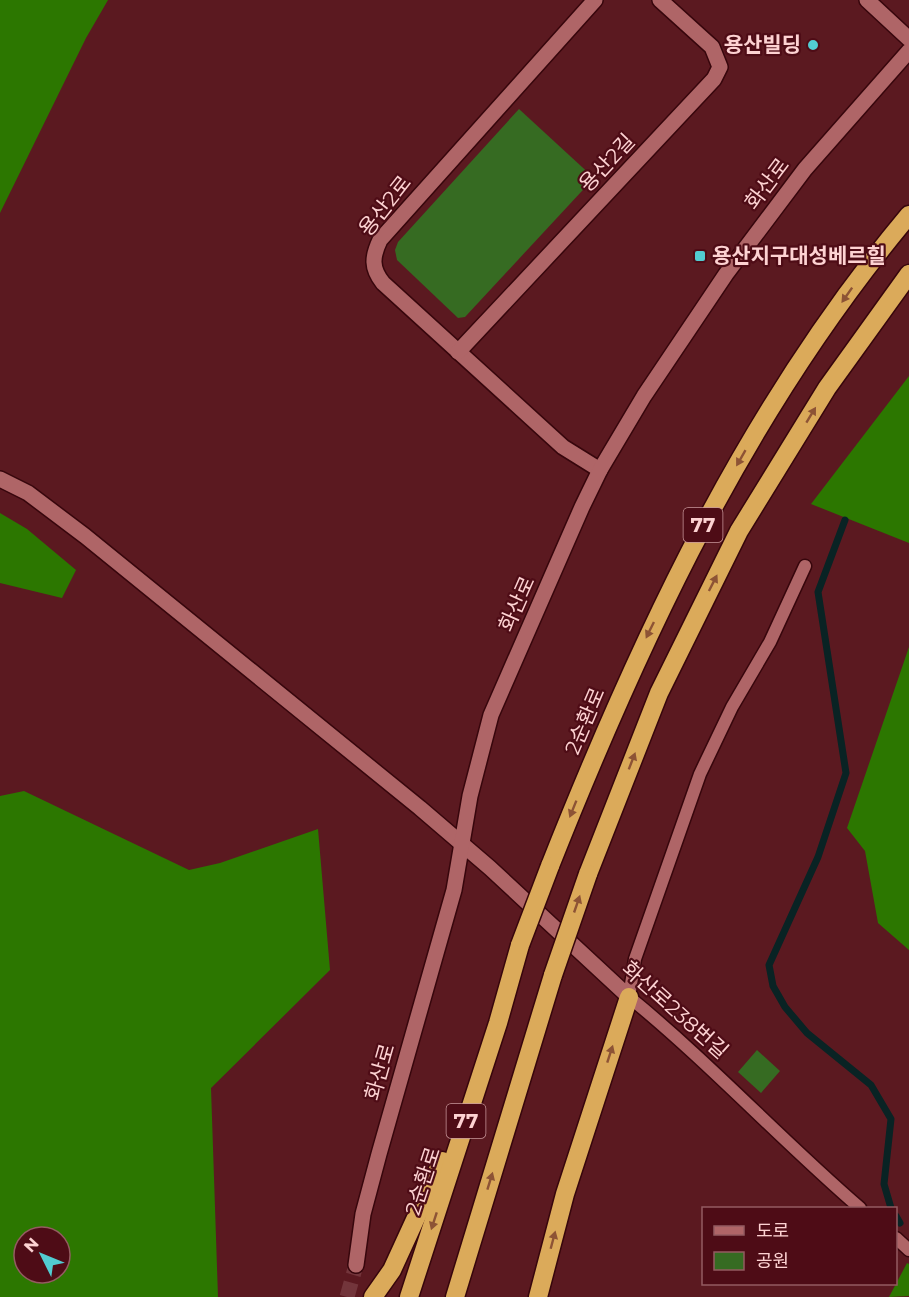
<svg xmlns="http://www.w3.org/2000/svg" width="909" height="1297" viewBox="0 0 909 1297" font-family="Montserrat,'Noto Sans KR',sans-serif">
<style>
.green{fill:#366b22}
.forest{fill:#2c7700;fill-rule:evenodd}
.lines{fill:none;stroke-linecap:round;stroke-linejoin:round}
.stream{stroke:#092324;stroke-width:7}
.secondary-tunnel{stroke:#73353b;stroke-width:15;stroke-dasharray:15 8;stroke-linecap:butt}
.lane-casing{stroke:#37060c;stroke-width:15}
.street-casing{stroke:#37060c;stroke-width:18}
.secondary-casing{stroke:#37060c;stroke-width:18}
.highway-casing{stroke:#37060c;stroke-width:21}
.lane{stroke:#af6567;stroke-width:12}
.street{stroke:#af6567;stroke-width:15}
.secondary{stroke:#af6567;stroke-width:15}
.highway{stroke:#dbaa5a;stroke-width:18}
.highway-bridge-casing{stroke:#37060c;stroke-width:21;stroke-linecap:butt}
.highway-bridge{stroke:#dbaa5a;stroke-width:18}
.oneway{fill:#8d5335}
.poi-dot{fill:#52ccd1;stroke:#4e0c16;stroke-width:2}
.labels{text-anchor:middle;stroke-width:4.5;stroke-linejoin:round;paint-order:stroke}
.shield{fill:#4e0c16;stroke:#c8979a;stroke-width:1.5}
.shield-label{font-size:20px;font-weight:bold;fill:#fdd2d2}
.poi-label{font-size:21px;font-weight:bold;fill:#fdd2d2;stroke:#4e0c16;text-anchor:end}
.street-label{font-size:21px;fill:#fdd2d2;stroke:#4e0c16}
</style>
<rect width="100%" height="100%" fill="#5b1920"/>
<!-- green -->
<g class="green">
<polygon points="519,109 594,178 465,317 458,318 397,260 395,250 398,242"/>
<polygon points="757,1050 780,1071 761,1093 738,1072"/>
</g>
<!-- forest -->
<g class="forest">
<polygon points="0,0 108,0 86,38 0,213"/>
<polygon points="909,376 909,543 811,504"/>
<polygon points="0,513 27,529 76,570 62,598 0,583"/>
<polygon points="909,647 909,950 878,923 865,851 847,828"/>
<path d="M24,791L189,870L220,863L318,829L330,970L211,1088L218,1297H0V796ZM24,1237H60V1273H24Z"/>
<polygon points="907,1263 909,1264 909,1296 889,1297"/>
</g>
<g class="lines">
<!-- stream -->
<g class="stream">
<polyline points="845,520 818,592 846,773 818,857 769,965 773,986 785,1007 807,1033 871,1085 891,1119 884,1184 891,1208"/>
<polyline points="896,1216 900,1223"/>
</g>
<!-- secondary-tunnel -->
<polyline class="secondary-tunnel" points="347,1297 356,1265"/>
<defs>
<g id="lane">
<path d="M805,566L770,642L732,707L700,774L635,959L629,997C710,1063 781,1140 860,1208"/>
<polyline points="896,1238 909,1250"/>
</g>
<g id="street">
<path d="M595,0L380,240C372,257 371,268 383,283L563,447L600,470"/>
<polyline points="458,352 714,79 720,67 712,47 660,0"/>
</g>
<g id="secondary">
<polyline points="867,0 909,39"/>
<polyline points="0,479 28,493 85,536 420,808 490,868 629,997"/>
<polyline points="356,1265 363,1214 379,1154 454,890 470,796 491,715 582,507 600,470 644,396 726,274 805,169 909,51"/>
</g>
<g id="highway">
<path d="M550,866C642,634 748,407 909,215"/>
<polyline points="588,874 659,693 739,531 827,388 909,274"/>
<polyline points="373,1297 392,1270 442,1161"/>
<polyline points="409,1297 498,1023 520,945"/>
<polyline points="455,1297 553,975"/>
<polyline points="538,1297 565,1194 629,997"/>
</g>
</defs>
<!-- lane casing -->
<use href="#lane" class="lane-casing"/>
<!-- street casing -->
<use href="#street" class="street-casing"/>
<!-- secondary casing -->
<use href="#secondary" class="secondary-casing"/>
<!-- highway casing -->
<use href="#highway" class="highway-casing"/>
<!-- lane -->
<use href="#lane" class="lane"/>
<!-- street -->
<use href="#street" class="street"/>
<!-- secondary -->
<use href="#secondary" class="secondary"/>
<!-- highway -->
<use href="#highway" class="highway"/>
<defs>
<g id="highway-bridge">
<polyline points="520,945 550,866"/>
<polyline points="553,975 588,874"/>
</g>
</defs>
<!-- highway-bridge casing -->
<use href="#highway-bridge" class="highway-bridge-casing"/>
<!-- highway-bridge -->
<use href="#highway-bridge" class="highway-bridge"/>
</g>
<!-- one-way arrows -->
<defs><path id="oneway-solid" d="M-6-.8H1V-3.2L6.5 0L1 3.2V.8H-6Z" transform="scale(1.5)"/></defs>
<g class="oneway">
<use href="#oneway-solid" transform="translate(847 295) rotate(125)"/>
<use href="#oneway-solid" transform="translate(811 415) rotate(-59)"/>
<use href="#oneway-solid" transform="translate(741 458) rotate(120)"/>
<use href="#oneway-solid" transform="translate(713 583) rotate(-63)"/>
<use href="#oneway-solid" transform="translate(650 630) rotate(116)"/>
<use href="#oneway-solid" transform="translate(632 761) rotate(-69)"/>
<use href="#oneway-solid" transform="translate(573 809) rotate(112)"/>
<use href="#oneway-solid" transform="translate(577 904) rotate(-71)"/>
<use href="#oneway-solid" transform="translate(610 1054) rotate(-72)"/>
<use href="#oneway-solid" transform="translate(490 1181) rotate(-73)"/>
<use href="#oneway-solid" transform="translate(434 1221) rotate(108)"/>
<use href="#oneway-solid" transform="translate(553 1240) rotate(-75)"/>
</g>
<!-- markers -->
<g class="poi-dot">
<circle cx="813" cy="45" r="6"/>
<rect x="694" y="250" width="12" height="12" rx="3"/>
</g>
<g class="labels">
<!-- shield labels -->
<g class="shield">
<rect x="683.5" y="508" width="39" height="34" rx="4.5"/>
<rect x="446.5" y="1104" width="39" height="34" rx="4.5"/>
</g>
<g class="shield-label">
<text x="703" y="532">77</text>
<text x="466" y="1128">77</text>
</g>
<!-- poi labels -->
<g class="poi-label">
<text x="801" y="52">용산빌딩</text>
<text x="712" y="263" text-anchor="start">용산지구대성베르힐</text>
</g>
<!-- street labels -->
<g class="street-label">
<text transform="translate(607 163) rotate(-47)" y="7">용산2길</text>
<text transform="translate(767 184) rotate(-53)" y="7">화산로</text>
<text transform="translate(385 206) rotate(-52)" y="7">용산2로</text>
<text transform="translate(517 604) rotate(-66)" y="7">화산로</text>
<text transform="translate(585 721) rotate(-67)" y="7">2순환로</text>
<text transform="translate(675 1010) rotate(42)" y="7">화산로238번길</text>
<text transform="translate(380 1072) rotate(-74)" y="7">화산로</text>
<text transform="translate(423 1181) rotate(-72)" y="7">2순환로</text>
</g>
</g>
<!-- legend -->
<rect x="702" y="1207" width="195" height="78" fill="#4e0c16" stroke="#945b61" stroke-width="1.5"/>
<rect x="714" y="1226" width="30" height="9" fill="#af6567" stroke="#945b61" stroke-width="1.5"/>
<text x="756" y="1237" font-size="18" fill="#fdd2d2">도로</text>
<rect x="714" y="1252" width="30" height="18" fill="#366b22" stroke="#945b61" stroke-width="1.5"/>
<text x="756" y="1267" font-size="18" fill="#fdd2d2">공원</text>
<!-- north arrow -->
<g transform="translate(42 1255) rotate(313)"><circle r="28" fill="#4e0c16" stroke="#945b61" stroke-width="1.5"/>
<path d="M0-4.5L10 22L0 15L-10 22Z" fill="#52ccd1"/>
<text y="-9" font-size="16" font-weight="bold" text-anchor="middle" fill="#fdd2d2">N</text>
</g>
</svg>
